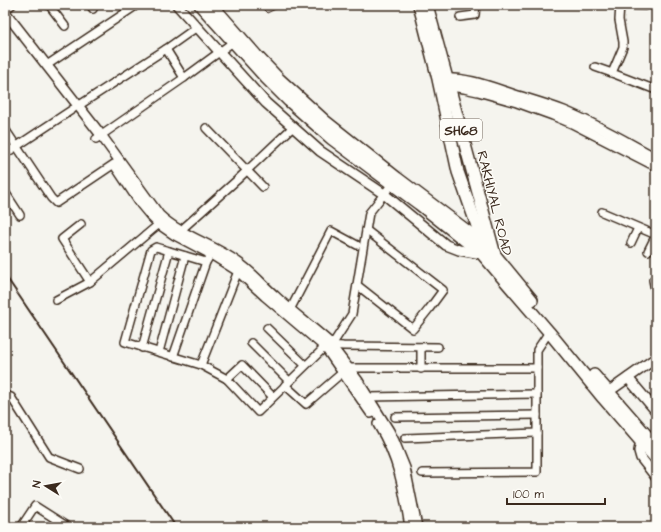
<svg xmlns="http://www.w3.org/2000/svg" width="661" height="532" viewBox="0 0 661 532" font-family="'Architects Daughter',sans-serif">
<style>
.building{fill:#c7c1bb;stroke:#3b2a1e}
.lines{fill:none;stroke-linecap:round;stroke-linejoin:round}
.minor-casing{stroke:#3b2a1e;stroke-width:10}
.tertiary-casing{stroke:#3b2a1e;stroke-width:12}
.primary-casing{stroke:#3b2a1e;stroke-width:14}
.minor{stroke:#fdfcf7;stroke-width:7}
.tertiary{stroke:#fdfcf7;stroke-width:9}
.primary{stroke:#fdfcf7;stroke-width:11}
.rail{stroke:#3b2a1e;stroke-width:2}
.labels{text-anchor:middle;stroke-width:3;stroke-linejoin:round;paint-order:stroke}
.shield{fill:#fdfcf7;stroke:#75695f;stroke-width:1}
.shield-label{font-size:13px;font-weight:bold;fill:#3b2a1e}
.street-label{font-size:14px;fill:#3b2a1e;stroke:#fdfcf7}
</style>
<rect width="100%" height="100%" fill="#f5f4ee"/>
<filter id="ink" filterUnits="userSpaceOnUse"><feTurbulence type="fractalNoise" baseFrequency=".025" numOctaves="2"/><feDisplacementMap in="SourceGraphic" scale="8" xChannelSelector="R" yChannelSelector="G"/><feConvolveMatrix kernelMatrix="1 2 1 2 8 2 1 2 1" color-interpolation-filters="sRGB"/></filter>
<g filter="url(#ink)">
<!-- building -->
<polygon class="building" points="259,5 284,5 267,13"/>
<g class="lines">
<defs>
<g id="minor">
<polyline points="49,5 65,26"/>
<polyline points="90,5 93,9"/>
<polyline points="620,5 619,20 623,42 623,47 612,73 656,90"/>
<polyline points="623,5 645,6"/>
<polyline points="5,10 12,5"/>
<polyline points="460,17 475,15 476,5"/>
<polyline points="166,49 197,27"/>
<polyline points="47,65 137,5"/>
<polyline points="595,67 612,73"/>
<polyline points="78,106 166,49 184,78"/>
<polyline points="206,128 263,187"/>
<polyline points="5,129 51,198 56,203 114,164"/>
<polyline points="96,139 184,78 233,42"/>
<polyline points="5,154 73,109"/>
<polyline points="392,184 369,213 352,314 332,345 343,346 438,347"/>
<polyline points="5,192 20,215"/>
<polyline points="602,212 656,235"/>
<polyline points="81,224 62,239 90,282 159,224"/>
<polyline points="180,231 237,180 293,127"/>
<polyline points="631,243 638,228"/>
<polyline points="648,251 656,235"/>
<polyline points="206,262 156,247 151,250 125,342 201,365 238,271"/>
<polyline points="653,280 656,295"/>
<polyline points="357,285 413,329 429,309 443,290 366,230"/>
<polyline points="56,300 90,282"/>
<polyline points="290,310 331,231 357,245"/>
<polyline points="267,328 305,365"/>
<polyline points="251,343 289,381"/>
<polyline points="142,348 169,251"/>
<polyline points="159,352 185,256"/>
<polyline points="173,357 206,262 208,259"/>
<polyline points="201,365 227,379"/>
<polyline points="349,368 537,368"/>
<polyline points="421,369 421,347"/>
<polyline points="285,385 306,404 343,372"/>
<polyline points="5,395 11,397 49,457 80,469"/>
<polyline points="273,397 242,365 227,379 258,412 324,348"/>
<polyline points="368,397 537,394"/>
<polyline points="395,417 537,415"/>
<polyline points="405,438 537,433"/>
<polyline points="422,473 537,472 537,350 549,332"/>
<polyline points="21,527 35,506 68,527"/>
</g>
<g id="tertiary">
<polyline points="177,5 266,103 320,151 384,194 446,245 459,250 482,254"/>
<polyline points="655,5 656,7"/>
<path d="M5,12L101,135L159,215C181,236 212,244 237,262C252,272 263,286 276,297C293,313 312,327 330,343"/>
<path d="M441,79C464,77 488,86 509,93C527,99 546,104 564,111C596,124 626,142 656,158"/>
<polyline points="444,87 450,86 464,88 478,91 517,102 553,115 572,123 656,166"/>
<polyline points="115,165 141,204 151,216 159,224 175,235 211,254 238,271 265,296 324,346"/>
<polyline points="332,347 358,381 389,431 394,441 405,468 417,527"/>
<polyline points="328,351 371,413"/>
<polyline points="628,378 656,411"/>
<polyline points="608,392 656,358"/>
<path d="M378,424C399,458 404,489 410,527"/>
<polyline points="641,441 639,451 641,458 656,477"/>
</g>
<g id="primary">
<polyline points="200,5 266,78 289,101 316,125 332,139 392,184 419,204 482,254 549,332 603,398 656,459"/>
<polyline points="212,5 256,55 279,79 325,121 397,178 483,243 495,255 532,300"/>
<polyline points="419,5 438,79 458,172 483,243"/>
<polyline points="427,5 495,255"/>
<polyline points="594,375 656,446"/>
</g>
</defs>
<!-- minor casing -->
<use href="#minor" class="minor-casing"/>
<!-- tertiary casing -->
<use href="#tertiary" class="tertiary-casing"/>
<!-- primary casing -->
<use href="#primary" class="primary-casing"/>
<!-- minor -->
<use href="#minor" class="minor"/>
<!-- tertiary -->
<use href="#tertiary" class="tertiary"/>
<!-- primary -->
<use href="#primary" class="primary"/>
<!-- rail -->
<polyline class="rail" points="5,275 176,527"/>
</g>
</g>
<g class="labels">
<!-- shield labels -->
<rect class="shield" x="440" y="119" width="42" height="22" rx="3"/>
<g class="shield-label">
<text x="461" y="135">SH68</text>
</g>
<!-- street labels -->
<g class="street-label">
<text transform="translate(495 203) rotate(76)" y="5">RAKHIYAL ROAD</text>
</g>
</g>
<!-- margin -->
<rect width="661" height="532" fill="none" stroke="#fdfcf7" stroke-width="20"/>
<rect x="10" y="10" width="641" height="512" fill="none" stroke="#3b2a1e" stroke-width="1.5" filter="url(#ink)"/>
<!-- north arrow -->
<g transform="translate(46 486) rotate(281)" stroke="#fdfcf7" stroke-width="3" paint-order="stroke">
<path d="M0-3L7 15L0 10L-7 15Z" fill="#3b2a1e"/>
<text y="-6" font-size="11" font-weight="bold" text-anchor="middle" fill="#3b2a1e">N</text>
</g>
<!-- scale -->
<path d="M507 498v6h98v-6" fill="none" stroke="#3b2a1e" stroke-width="2"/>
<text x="513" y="498" font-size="12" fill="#3b2a1e" stroke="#fdfcf7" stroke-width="3" paint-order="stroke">100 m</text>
</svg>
